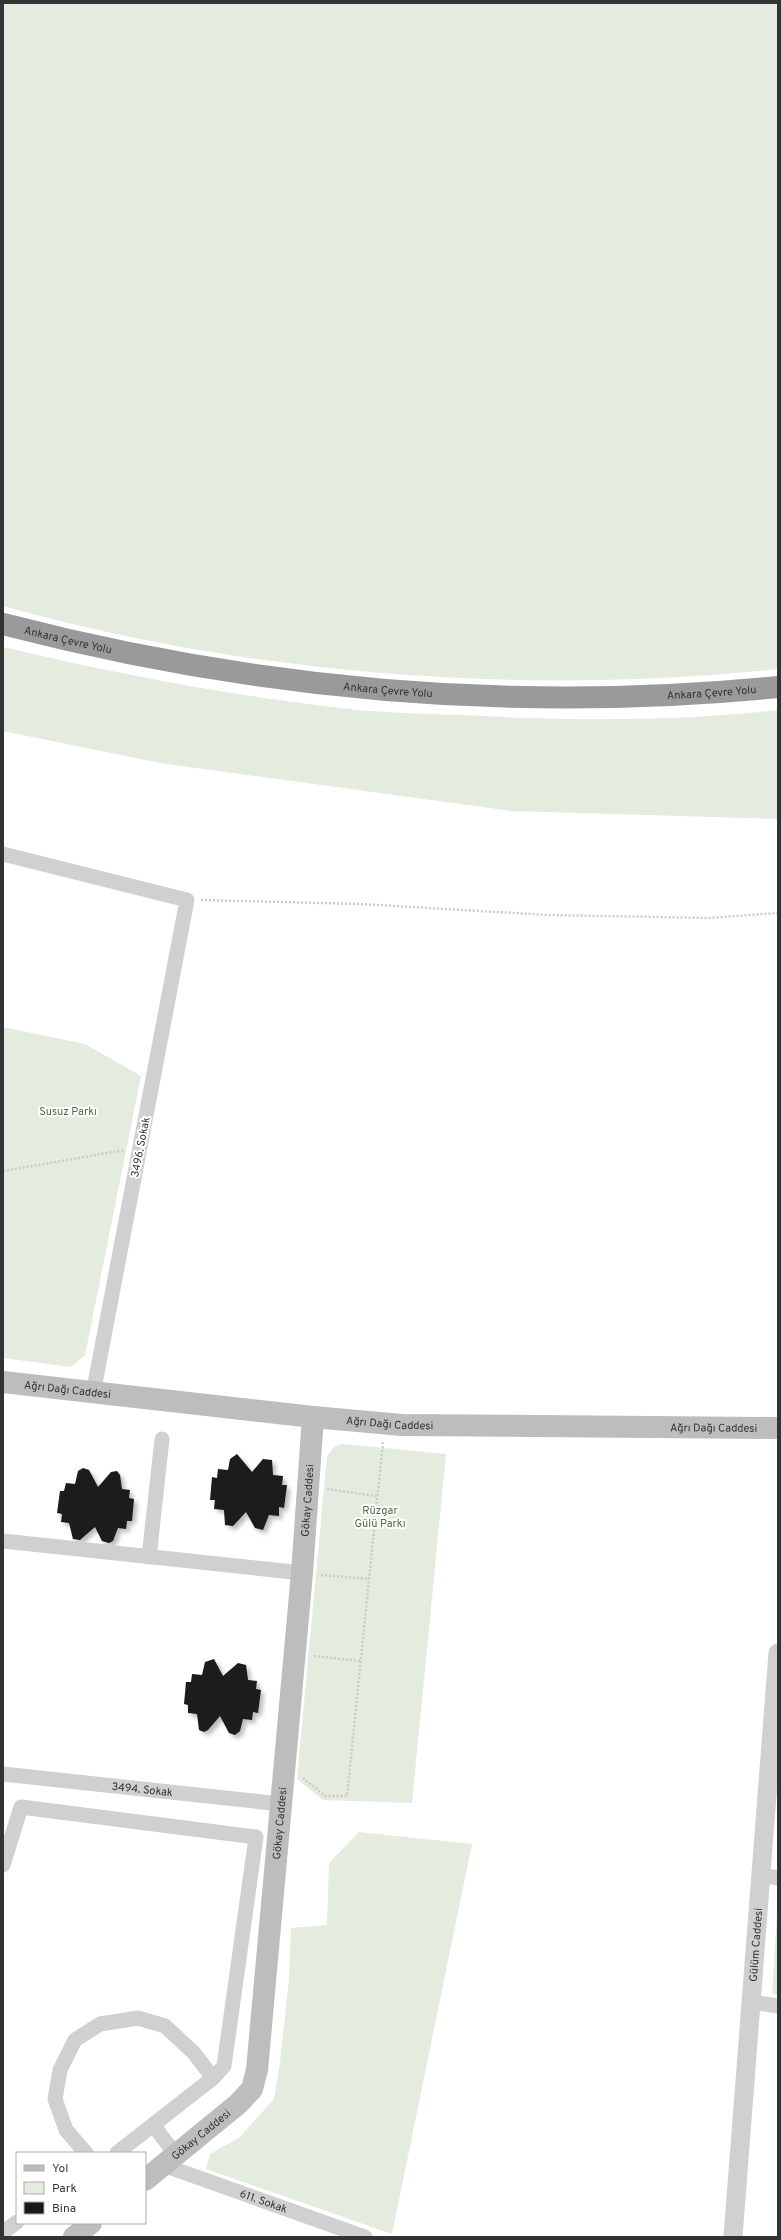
<svg xmlns="http://www.w3.org/2000/svg" width="781" height="2240" viewBox="0 0 781 2240" font-family="Overpass,sans-serif">
<style>
.green{fill:#e4ebdf}
.building{fill:#1a1a1a;filter:url(#shadow)}
.lines{fill:none;stroke-linecap:round;stroke-linejoin:round}
.path{stroke:#cacaca;stroke-width:2.5;stroke-dasharray:2 2;stroke-linecap:butt}
.minor{stroke:#d0d0d0;stroke-width:15}
.tertiary{stroke:#d0d0d0;stroke-width:19}
.secondary{stroke:#bdbdbd;stroke-width:22}
.motorway{stroke:#9a9a9a;stroke-width:22}
.labels{text-anchor:middle;stroke-width:4;stroke-linejoin:round;paint-order:stroke}
.street-label{font-size:11px;fill:#333;stroke:#fff}
.park-label{font-size:11px;fill:#516d41;stroke:#fff}
</style>
<defs>
<filter id="shadow"><feDropShadow dx="3.5" dy="3.5" stdDeviation="2" flood-color="#0004"/></filter>
</defs>
<rect width="100%" height="100%" fill="#fff"/>
<!-- green -->
<g class="green">
<path d="M3,3H778V669C524,696 249,675 3,606Z"/>
<path d="M3,647C121,675 238,697 358,710C400,714 442,714 484,716C581,721 681,721 778,710V819L511,811L160,763L3,731Z"/>
<polygon points="3,1027 85,1044 141,1076 85,1355 71,1367 3,1358"/>
<polygon points="342,1444 446,1454 412,1803 323,1800 297,1779 327,1456 334,1447"/>
<polygon points="359,1832 472,1844 392,2234 206,2169 210,2154 240,2137 274,2099 280,2062 289,1980 291,1928 327,1925 329,1863"/>
<polygon points="778,1897 778,1995 772,1994"/>
</g>
<!-- building -->
<g class="building">
<polygon points="237,1454 252,1472 263,1459 272,1460 273,1475 283,1476 282,1485 287,1485 284,1508 279,1507 279,1516 269,1515 263,1530 255,1528 246,1512 233,1526 225,1525 224,1510 214,1509 215,1500 210,1500 212,1477 217,1478 218,1469 228,1470 230,1459"/>
<polygon points="83,1468 89,1470 98,1487 111,1472 117,1471 120,1475 122,1489 130,1490 129,1498 134,1499 132,1521 127,1521 126,1529 118,1528 113,1541 109,1543 102,1541 95,1527 80,1540 73,1539 69,1523 61,1522 62,1514 57,1513 60,1491 64,1491 66,1483 75,1484 78,1471"/>
<polygon points="214,1659 223,1676 238,1663 246,1665 248,1680 257,1681 256,1689 261,1690 258,1713 253,1712 252,1720 243,1719 240,1731 235,1735 229,1733 220,1716 208,1730 204,1732 199,1730 197,1714 188,1713 188,1705 184,1704 186,1682 191,1682 192,1674 202,1675 205,1662"/>
</g>
<g class="lines">
<!-- path -->
<g class="path">
<polyline points="201,900 360,904 548,915 708,918 778,913"/>
<polyline points="3,1171 125,1150"/>
<polyline points="327,1489 377,1496"/>
<polyline points="321,1575 369,1579"/>
<polyline points="314,1656 361,1661"/>
<polyline points="303,1778 325,1796 347,1796 383,1442"/>
</g>
<!-- minor -->
<g class="minor">
<polyline points="3,854 187,900 93,1394"/>
<polyline points="3,1541 302,1573"/>
<polyline points="149,1557 162,1439"/>
<path id="s1" d="M3,1774L281,1804"/>
<polyline points="3,1865 21,1807 256,1837 224,2066 213,2078 194,2053 165,2026 138,2018 100,2024 75,2040 60,2070 55,2099 66,2130 86,2153"/>
<polyline points="761,1875 778,1878"/>
<polyline points="751,2002 778,2006"/>
<polyline points="154,2126 176,2155"/>
<polyline points="117,2153 213,2078"/>
<path id="s2" d="M163,2165L365,2237"/>
<polyline points="3,2229 5,2231 17,2222"/>
</g>
<!-- tertiary -->
<path class="tertiary" id="s3" d="M733,2237L778,1653"/>
<!-- secondary -->
<g class="secondary">
<path id="s4" d="M3,1382L313,1417L402,1425L778,1428"/>
<path id="s5" d="M145,2180L238,2104L252,2089L257,2070L302,1573L313,1417"/>
<polyline points="74,2237 91,2223"/>
</g>
<!-- motorway -->
<path class="motorway" id="s6" d="M3,624C257,690 517,713 778,687"/>
</g>
<g class="labels">
<!-- street labels -->
<g class="street-label">
<text dy="4" stroke="none"><textPath href="#s6" startOffset="67">Ankara Çevre Yolu</textPath></text>
<text dy="4" stroke="none"><textPath href="#s6" startOffset="391">Ankara Çevre Yolu</textPath></text>
<text dy="4" stroke="none"><textPath href="#s6" startOffset="715">Ankara Çevre Yolu</textPath></text>
<text transform="translate(140 1147) rotate(-79)" y="4">3496. Sokak</text>
<text dy="4" stroke="none"><textPath href="#s4" startOffset="65">Ağrı Dağı Caddesi</textPath></text>
<text dy="4" stroke="none"><textPath href="#s4" startOffset="389">Ağrı Dağı Caddesi</textPath></text>
<text dy="4" stroke="none"><textPath href="#s4" startOffset="713">Ağrı Dağı Caddesi</textPath></text>
<text dy="4" stroke="none"><textPath href="#s5" startOffset="732">Gökay Caddesi</textPath></text>
<text dy="4" stroke="none"><textPath href="#s1" startOffset="140">3494. Sokak</textPath></text>
<text dy="4" stroke="none"><textPath href="#s5" startOffset="408">Gökay Caddesi</textPath></text>
<text dy="4" stroke="none"><textPath href="#s3" startOffset="293">Gülüm Caddesi</textPath></text>
<text dy="4" stroke="none"><textPath href="#s5" startOffset="72">Gökay Caddesi</textPath></text>
<text dy="4" stroke="none"><textPath href="#s2" startOffset="107">611. Sokak</textPath></text>
</g>
<!-- park labels -->
<g class="park-label">
<text x="68" y="1115">Susuz Parkı</text>
<text x="380" y="1514">Rüzgar<tspan x="380" dy="13">Gülü Parkı</tspan></text>
</g>
</g>
<!-- border -->
<rect width="781" height="2240" fill="none" stroke="#333333" stroke-width="8"/>
<!-- legend -->
<rect x="16" y="2152" width="130" height="72" fill="#ffffff" stroke="#adadad"/>
<rect x="24" y="2165" width="20" height="6" fill="#bdbdbd" stroke="#adadad"/>
<text x="52" y="2172" font-size="12" fill="#333333">Yol</text>
<rect x="24" y="2182" width="20" height="12" fill="#e4ebdf" stroke="#adadad"/>
<text x="52" y="2192" font-size="12" fill="#333333">Park</text>
<rect x="24" y="2202" width="20" height="12" fill="#1a1a1a" stroke="#adadad"/>
<text x="52" y="2212" font-size="12" fill="#333333">Bina</text>
</svg>
